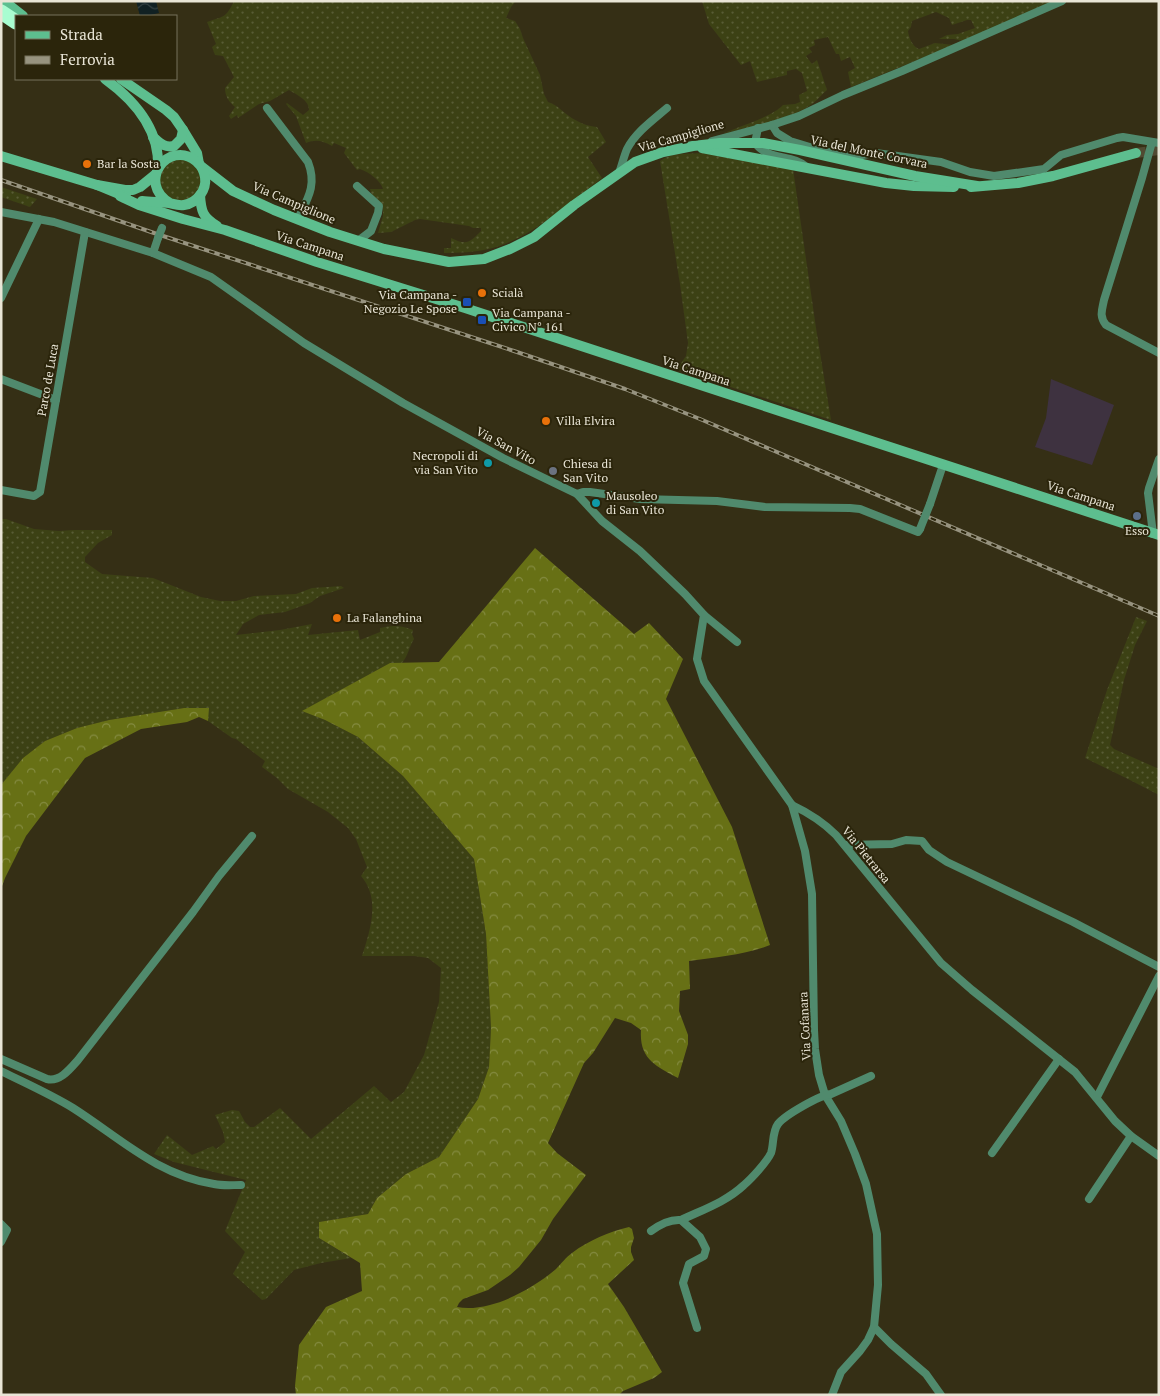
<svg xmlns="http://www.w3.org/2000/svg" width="1160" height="1396" viewBox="0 0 1160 1396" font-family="'PT Serif',serif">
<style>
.industrial{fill:#3e3240}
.grass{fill:url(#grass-dots)}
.forest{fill:url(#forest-crowns)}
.water{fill:url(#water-waves)}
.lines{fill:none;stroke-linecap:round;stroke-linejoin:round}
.secondary-tunnel{stroke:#504a32;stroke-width:10;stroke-dasharray:10 5;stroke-linecap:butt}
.street{stroke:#508a6d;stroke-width:8}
.secondary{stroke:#5dbe8f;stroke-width:10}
.highway{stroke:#a9fdd1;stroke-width:15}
.rail-casing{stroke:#97937f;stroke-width:4}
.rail{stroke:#2b250b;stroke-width:2;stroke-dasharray:5.5;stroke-linecap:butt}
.street-bridge{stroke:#508a6d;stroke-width:8}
.food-dot{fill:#e8710a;stroke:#2b250b;stroke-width:2}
.transit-dot{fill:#1a4fb4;stroke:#2b250b;stroke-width:2}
.culture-dot{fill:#0f9aa8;stroke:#2b250b;stroke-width:2}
.worship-dot{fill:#6b7280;stroke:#2b250b;stroke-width:2}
.service-dot{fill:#5c6f8a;stroke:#2b250b;stroke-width:2}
.labels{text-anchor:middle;stroke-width:4;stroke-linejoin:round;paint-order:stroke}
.street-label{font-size:12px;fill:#e9e5d6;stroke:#2b250b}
.poi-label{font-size:12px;fill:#e9e5d6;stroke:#2b250b;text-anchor:start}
</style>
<defs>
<pattern id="grass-dots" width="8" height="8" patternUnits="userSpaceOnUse" patternTransform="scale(1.25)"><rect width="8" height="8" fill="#3c4114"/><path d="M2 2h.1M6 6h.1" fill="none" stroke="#585c35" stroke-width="1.8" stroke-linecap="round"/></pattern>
<pattern id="forest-crowns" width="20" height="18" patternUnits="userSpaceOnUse" patternTransform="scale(1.25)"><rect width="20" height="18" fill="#677015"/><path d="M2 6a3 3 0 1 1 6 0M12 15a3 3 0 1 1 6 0" fill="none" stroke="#848b41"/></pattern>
<pattern id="water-waves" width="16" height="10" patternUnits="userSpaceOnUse" patternTransform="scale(1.25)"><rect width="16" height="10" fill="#112123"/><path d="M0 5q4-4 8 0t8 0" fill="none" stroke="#344142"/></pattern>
</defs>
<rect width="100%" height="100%" fill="#352f15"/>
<!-- industrial -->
<polygon class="industrial" points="1051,379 1114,405 1092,465 1035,447 1046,418"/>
<!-- grass -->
<g class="grass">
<path d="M234,1H516L511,7L506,18L515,21L520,29L523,38L540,75L544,94L548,102C559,106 560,110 569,116C577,122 587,126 597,127L606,142L588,157L602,178C570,202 529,240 489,249C474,252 459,253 444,253V248H451V238C467,246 470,242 481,231V228H473L469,226L420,219L415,220L391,232L378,233L383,216V211L381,204L372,196L370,189H383C381,181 369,172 360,169L357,170L344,153L346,148L334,143L332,146C323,141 316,139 306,143L296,116L286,104L287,103L303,115L309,110C309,100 297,95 289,90L270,101L259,104L238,118L237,115L231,119L229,116L235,107C229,102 225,96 225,88L234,77L223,56L215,55L212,47L216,44L207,22C224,16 226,18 234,1Z"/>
<path d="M702,1H1056L963,41L954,39H939L947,35L958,34L975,28L971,20H967L952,25L949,18L936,12L912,21L911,27L908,31C909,38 912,46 919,49L935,43L954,45L851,87L848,72L855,68L850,57L841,61L839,54H836L828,37L814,40L815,45L809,48L812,52L806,56L812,64L817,60L827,90C821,95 816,102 809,106C788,120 750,127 725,133H724C740,126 772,117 783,105L795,104L800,102L799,95L807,91L802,73L796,69L787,71V75L757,82L750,61L741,65L709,24Z"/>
<path d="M706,153L793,169L816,328L831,420L679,370V366L686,356L688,343L680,284L660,161C672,152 691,154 706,153Z"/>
<circle cx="180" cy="180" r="21"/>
<polygon points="1,187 37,199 30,207 1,197"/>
<path d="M1,519H6L34,529L59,531L73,530H112V535L98,543L85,557V562L102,574L153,578L201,597L220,601H236L254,596L296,594L312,588L328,587L341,586L344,588L320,596L310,603L285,612L259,615L243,624L236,635L280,630L312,624L308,635L358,630L360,640L380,632V628C392,625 401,625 413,630L412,634L414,639C409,647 408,656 402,663H390L303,711L325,720L358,737L403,776L474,859L486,934L491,1028L489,1067L478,1099L439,1157L406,1174L377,1198L368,1214L319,1222V1238L351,1258L321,1263L294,1270L266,1299L262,1300L233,1274L245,1252L225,1231L246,1180L174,1162L154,1154L167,1135L192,1155L213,1146L216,1149L225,1142L223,1132L215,1115L232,1110L239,1111L245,1122L250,1127H254L280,1108L311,1139L374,1086L391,1102L404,1092L424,1055L439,1002L441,968L428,958L414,956H362C370,931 381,899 361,876L367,867L356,839L348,828L328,812L288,789L277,778L262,767L265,761L236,739L232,738L208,721V708H184L109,720L77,728L45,741L23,758L1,785Z"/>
<polygon points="1136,617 1147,621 1135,645 1124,680 1110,745 1114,749 1159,769 1159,795 1128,779 1085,758 1107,690"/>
</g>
<!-- forest -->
<g class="forest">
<path d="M535,548L634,634L649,623L683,659L666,699L732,827L770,945C745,955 716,957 689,961L690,989L680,991L679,1011L688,1035V1044L678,1078C656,1066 639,1059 641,1030L631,1023L615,1018L593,1053L584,1063L548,1143L557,1153L586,1175L553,1219L541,1240L519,1267L510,1275L488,1290L463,1299L459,1303L457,1307C490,1313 531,1290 556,1269C561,1264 566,1257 572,1253C589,1240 609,1232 629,1227L632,1229L634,1238L631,1247V1252L634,1260L608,1284L624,1307L662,1372L654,1378L623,1391L619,1395H296L295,1386L299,1345L326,1307L362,1291L360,1263L319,1238V1222L368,1214L377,1198L406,1174L439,1157L478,1099L489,1067L491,1028L486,934L474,859L403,776L358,737L325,720L302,711L390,663L439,662Z"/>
<polygon points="184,708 209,708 208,721 199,717 187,722 141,729 85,758 26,836 5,878 1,889 1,785 23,758 45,741 77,728 109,720"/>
</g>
<!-- water -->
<polygon class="water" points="136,1 156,1 159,13 146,16 140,16"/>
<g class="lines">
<!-- secondary-tunnel -->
<polyline class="secondary-tunnel" points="1136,153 1159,150"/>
<!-- street -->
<g class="street">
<path d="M267,108L308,162C317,185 308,198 298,219"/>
<polyline points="772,125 777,133 790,141 823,151 855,156 876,153 941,162 970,172 994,176 1044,169 1061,155 1117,138 1123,137 1159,143"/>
<path d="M758,128L755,143C769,162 792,153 808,168"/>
<polyline points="712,141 772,125 799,116 843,95 902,71 1062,1"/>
<path d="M1152,142L1142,178L1104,300C1102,310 1099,316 1106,325L1159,353"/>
<path d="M619,173C622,165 624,156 627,149C636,132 653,120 667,108"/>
<polyline points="357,186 379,206 378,213 371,231 358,241"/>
<polyline points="1,212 54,222 153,253 158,238"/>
<polyline points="153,253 211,277 304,343 403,403 503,458 577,494 583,492 590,492 640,499 717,501 765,507 850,508 860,509 918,532 920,529"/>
<polyline points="1,298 39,219"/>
<polyline points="1,379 56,400"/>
<polyline points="1,490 34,496 40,492 85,232"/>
<path d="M577,494L602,521L640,551L685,594L704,615L697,659L704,681L792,805C809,813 823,822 836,835L941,963L972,990L1075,1072L1115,1121L1131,1136L1159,1156"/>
<polyline points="930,504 943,465"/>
<polyline points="1153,534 1148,493 1149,488 1159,459"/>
<polyline points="704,615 737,642"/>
<polyline points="792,805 805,851 812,894 814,1030 815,1049 819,1075 825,1095 841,1121 855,1154 866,1184 877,1234 878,1285 874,1327 868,1340 860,1351 841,1372 832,1395"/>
<polyline points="845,845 892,844 906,840 922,841 929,850 947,862 1073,922 1159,967"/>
<path d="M1,1059L47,1079C60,1082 70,1069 78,1060L193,912L219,876L252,836"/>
<path d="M1,1071C25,1083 50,1094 73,1108C120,1138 157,1175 214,1184C223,1186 232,1185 241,1185"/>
<polyline points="1097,1097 1159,976"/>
<polyline points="992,1153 1059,1059"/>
<polyline points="1089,1199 1131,1136"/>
<polyline points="681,1220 700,1237 706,1249 704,1256 689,1264 683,1283 697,1328"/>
<polyline points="1,1224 7,1230 1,1242"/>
<path d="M651,1231C659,1225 670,1219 681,1220C702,1210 726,1202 744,1185C751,1179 767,1162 771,1153C774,1144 772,1132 778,1124C785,1115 820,1095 831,1094L871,1076"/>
<polyline points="874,1327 891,1344 926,1374 941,1395"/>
</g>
<!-- secondary -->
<g class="secondary">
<polyline points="4,1 23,16"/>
<path d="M105,79C134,100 160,130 158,168"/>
<polyline points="121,79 166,110 174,117 183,130 197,153 199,164"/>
<path d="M153,137C160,143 164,148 174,146L181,139L183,130"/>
<polyline points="702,148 886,183 914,186 954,187"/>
<polyline points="1,156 97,185 125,190 133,190 140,187 156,174"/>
<polyline points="202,167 233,191 274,210 330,232 384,249 449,262 484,259 510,249 534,237 574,205 635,162 663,152 693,146 720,143 763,143 800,150 915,176 977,186"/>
<polyline points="97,185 126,197"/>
<polyline points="971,187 1018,183 1053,176 1136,153"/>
<path d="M200,195C201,212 203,217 217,226"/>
<polyline points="120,196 124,198 139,205 183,219 225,230 317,262 465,308 1159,535"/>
<path d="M142,201C151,202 160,202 169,203C174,204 178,206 184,205C197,203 207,190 205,177C204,171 201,165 196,161C168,139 136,183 170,203"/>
</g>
<!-- highway -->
<polyline class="highway" points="1,12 16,22"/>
<defs>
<polyline id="rail" points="1,180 154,233 514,351 625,389 700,419 1159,616"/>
</defs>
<!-- rail casing -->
<use href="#rail" class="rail-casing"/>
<!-- rail -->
<use href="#rail" class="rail"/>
<!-- street-bridge -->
<g class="street-bridge">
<polyline points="158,238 162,228"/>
<polyline points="920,529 930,504"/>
</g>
</g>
<!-- markers -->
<g class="food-dot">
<circle cx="87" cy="164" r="5"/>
<circle cx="482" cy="293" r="5"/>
<circle cx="546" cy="421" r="5"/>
<circle cx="337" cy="618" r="5"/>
</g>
<g class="transit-dot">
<rect x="462" y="297" width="10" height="10" rx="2.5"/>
<rect x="477" y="315" width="10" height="10" rx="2.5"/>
</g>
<g class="culture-dot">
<circle cx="488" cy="463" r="5"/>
<circle cx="596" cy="503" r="5"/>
</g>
<circle class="worship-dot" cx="553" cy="471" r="5"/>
<circle class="service-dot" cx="1137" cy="516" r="5"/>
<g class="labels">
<!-- street labels -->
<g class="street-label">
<text transform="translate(681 136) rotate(-16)" y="4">Via Campiglione</text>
<text transform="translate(869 152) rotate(12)" y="4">Via del Monte Corvara</text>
<text transform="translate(294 203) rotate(23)" y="4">Via Campiglione</text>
<text transform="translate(310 246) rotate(18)" y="4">Via Campana</text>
<text transform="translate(696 371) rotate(18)" y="4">Via Campana</text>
<text transform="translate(48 380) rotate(-80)" y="4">Parco de Luca</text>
<text transform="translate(506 446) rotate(28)" y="4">Via San Vito</text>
<text transform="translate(1081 496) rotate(18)" y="4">Via Campana</text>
<text transform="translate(866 855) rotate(51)" y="4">Via Pietrarsa</text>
<text transform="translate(805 1026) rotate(-93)" y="4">Via Cofanara</text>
</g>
<!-- poi labels -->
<g class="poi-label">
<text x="97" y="168">Bar la Sosta</text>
<text x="492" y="297">Scialà</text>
<text x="457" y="299" text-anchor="end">Via Campana -<tspan x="457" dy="14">Negozio Le Spose</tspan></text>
<text x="492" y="317">Via Campana -<tspan x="492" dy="14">Civico N° 161</tspan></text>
<text x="556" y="425">Villa Elvira</text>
<text x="478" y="460" text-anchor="end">Necropoli di<tspan x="478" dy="14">via San Vito</tspan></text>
<text x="563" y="468">Chiesa di<tspan x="563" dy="14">San Vito</tspan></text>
<text x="606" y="500">Mausoleo<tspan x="606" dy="14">di San Vito</tspan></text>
<text x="1137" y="535" text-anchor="middle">Esso</text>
<text x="347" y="622">La Falanghina</text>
</g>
</g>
<!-- border -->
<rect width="1160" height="1396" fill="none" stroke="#e9e5d6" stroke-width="5"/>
<!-- legend -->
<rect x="15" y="15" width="162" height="65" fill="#2b250b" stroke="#77725c"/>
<rect x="25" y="31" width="25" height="8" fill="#5dbe8f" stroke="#77725c"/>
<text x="60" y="40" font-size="15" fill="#e9e5d6">Strada</text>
<rect x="25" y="56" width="25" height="8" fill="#97937f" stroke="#77725c"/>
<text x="60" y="65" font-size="15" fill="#e9e5d6">Ferrovia</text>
</svg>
